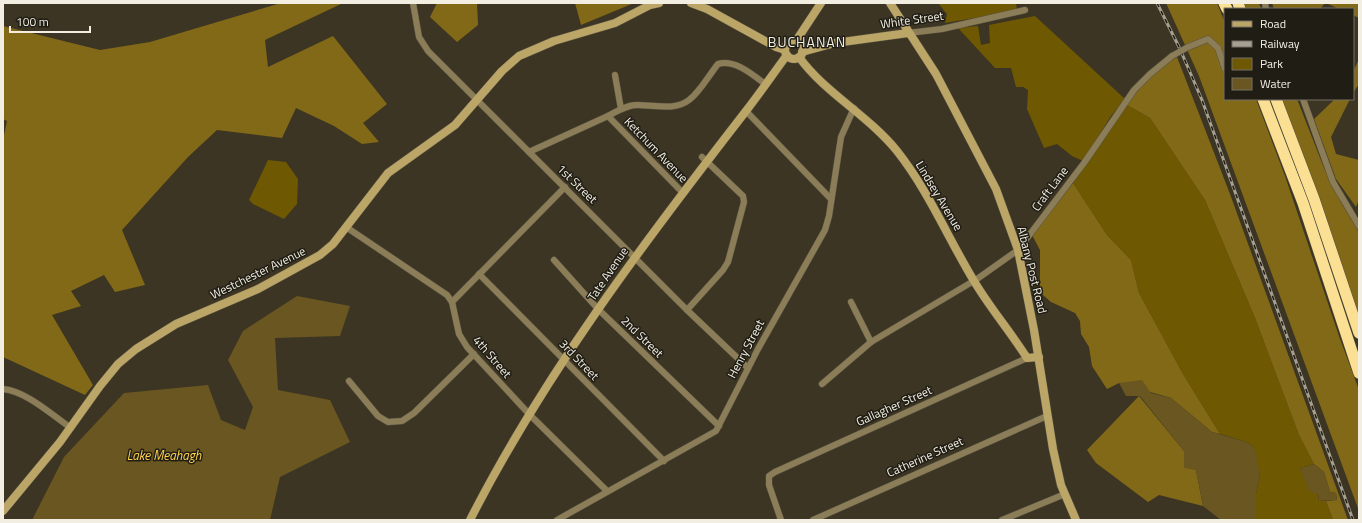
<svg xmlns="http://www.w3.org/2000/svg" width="1362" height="523" viewBox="0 0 1362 523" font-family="'Titillium Web',sans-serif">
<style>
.green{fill:#6f5802}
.forest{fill:#826917}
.water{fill:#695621}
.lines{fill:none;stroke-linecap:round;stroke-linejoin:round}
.street-casing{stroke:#595342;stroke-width:7}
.secondary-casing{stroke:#595342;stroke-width:9}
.highway-casing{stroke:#595342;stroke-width:12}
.street{stroke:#8b7d57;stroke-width:6}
.secondary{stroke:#bba567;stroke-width:8}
.highway{stroke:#fbe094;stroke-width:11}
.rail-casing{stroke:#a6a092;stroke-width:3}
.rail{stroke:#201d15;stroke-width:1.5;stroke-dasharray:4.5;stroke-linecap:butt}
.street-bridge-casing{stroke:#595342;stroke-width:7;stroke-linecap:butt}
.street-bridge{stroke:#8b7d57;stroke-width:6}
.labels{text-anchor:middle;stroke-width:3;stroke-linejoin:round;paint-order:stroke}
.street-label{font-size:12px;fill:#f2eee2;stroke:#201d15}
.water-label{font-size:13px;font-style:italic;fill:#ffd34c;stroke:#201d15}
.quarter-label{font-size:14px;letter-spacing:1px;fill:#f2eee2;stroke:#201d15}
</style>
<rect width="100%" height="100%" fill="#3c3523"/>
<!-- green -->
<g class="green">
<polygon points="938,3 1016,3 1017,11 945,23 947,14"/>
<polygon points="1035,16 1125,99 1111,116 1083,161 1072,156 1057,144 1044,148 1027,109 1028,90 1023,87 1016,87 1011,68 995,68 958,28 978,26 981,45 990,43 989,25"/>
<path d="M1127,105L1150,118L1205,200L1255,318L1299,435L1314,464L1300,468C1305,479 1318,489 1319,501H1326L1333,520H1256V493L1260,476L1253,446L1246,442L1220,434L1183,374L1139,293L1131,260L1107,235L1073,183Z"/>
<polygon points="268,160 286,162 298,179 297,204 284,219 253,204 249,200"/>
</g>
<!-- forest -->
<g class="forest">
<polygon points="281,3 343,3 265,40 268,67 333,36 387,104 363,123 379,142 362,144 334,126 296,108 282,138 217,130 188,157 122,230 145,285 115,292 104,275 71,291 81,306 52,315 93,385 85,395 3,357 3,140 7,121 3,119 3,26 100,50 150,42"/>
<polygon points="437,3 477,3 478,25 457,42 430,17"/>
<polygon points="575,3 634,3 581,25"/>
<polygon points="1166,3 1217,3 1225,23 1225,99 1256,99 1285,176 1340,339 1359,390 1359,511 1199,76"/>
<polygon points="1243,3 1259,3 1261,9 1245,9"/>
<polygon points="1272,3 1325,3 1320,9 1274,9"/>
<polygon points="1326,3 1359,3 1359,18 1353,15 1353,9 1339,9"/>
<path d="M1177,57L1230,194L1348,520H1333L1326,501L1337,500L1336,493L1330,492L1324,472L1314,464L1299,435L1255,318L1205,200L1150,118L1127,105C1139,86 1157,68 1177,57Z"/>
<polygon points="1359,59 1359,84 1353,93 1353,72"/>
<polygon points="1281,99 1297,99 1324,168 1342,204 1359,232 1359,316 1321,202"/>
<polygon points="1335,99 1350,99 1331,137 1336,154 1359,160 1359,199 1356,207 1336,179 1314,119"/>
<polygon points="1073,183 1107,235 1131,260 1139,293 1183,374 1220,434 1212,432 1171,398 1119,383 1107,389 1092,366 1089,347 1081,334 1080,321 1075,313 1051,302 1043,295 1040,289 1040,250 1032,235"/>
<polygon points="1139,396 1184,451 1196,470 1203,506 1159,495 1148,502 1096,463 1087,450"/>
</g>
<!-- water -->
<g class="water">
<polygon points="297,296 350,306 340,336 275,338 278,390 330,400 350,442 280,477 270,520 32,520 64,457 124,393 208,385 221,420 245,430 253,407 228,360 243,331"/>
<polygon points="1142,380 1151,393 1171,398 1212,432 1246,442 1253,446 1256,453 1260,476 1256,493 1256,520 1221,520 1203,506 1196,470 1184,468 1184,451 1140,396 1126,396 1119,383"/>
<polygon points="1314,464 1324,472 1330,492 1336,493 1337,500 1319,501 1318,495 1309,491 1300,468"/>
</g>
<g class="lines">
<defs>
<g id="street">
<polyline points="413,3 419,37 428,51 687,310 748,368"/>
<polyline points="1265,3 1266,9"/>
<polyline points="908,33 942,29 1025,10"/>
<polyline points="1188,47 1208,39 1218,48 1225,69"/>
<polyline points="615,75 621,109"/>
<polyline points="1303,99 1333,182 1359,226"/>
<polyline points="746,111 831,199"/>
<path d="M608,116C617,111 627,105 637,105C654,105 675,111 689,100C700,92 709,75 718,64C735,59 753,75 765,84"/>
<polyline points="529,152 608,116 682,192"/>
<polyline points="346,227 447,295 452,302 459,334 467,347 530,415 607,491"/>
<polyline points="554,260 598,309 719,426"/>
<polyline points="479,274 664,461"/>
<polyline points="452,302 565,187"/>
<polyline points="851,302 871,342"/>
<polyline points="687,310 723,270 728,262 744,202 743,196 702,157"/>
<polyline points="349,381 378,416 388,422 402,421 414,413 474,354"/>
<polyline points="822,384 871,342 977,279 1018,250 1084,163 1134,90 1150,74 1172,56"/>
<path d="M3,389C26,391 52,415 71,428"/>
<polyline points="557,520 716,431 758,349 825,230 829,216 841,137 854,108"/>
<polyline points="781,520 769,485 769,476 775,472 1027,358"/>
<polyline points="813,520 1047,416"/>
<polyline points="1002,520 1065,494"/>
</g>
<g id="secondary">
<polyline points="691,3 707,9 776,47 785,50"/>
<polyline points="890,3 936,74 996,189 1018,250 1034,330 1053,449 1061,485 1076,520"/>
<polyline points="796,41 821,3"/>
<circle cx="794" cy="50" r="9"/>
<polyline points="802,52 835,43 908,33"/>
<path d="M799,57C825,93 868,115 897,151C928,190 948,238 974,281C990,308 1010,331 1027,358L1039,357"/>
<polyline points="3,511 60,442 100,386 118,364 136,349 176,324 258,289 320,255 333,244 388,173 455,125 502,71 519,56 554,41 615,23 650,5 659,3"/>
<path d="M470,520C545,373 645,241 746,111C760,93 773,74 787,55"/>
</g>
<g id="highway">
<polyline points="1224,3 1227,9"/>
<polyline points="1238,3 1240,9"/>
<polyline points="1263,99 1303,203 1359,373"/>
<polyline points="1276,99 1314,199 1359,333"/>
</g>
</defs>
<!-- street casing -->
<use href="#street" class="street-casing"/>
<!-- secondary casing -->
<use href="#secondary" class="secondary-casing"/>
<!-- highway casing -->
<use href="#highway" class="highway-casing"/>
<!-- street -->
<use href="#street" class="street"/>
<!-- secondary -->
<use href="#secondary" class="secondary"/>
<!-- highway -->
<use href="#highway" class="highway"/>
<defs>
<polyline id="rail" points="1157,3 1180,49 1202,100 1353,520"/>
</defs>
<!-- rail casing -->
<use href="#rail" class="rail-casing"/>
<!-- rail -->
<use href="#rail" class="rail"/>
<defs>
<polyline id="street-bridge" points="1172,56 1188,47"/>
</defs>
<!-- street-bridge casing -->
<use href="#street-bridge" class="street-bridge-casing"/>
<!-- street-bridge -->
<use href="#street-bridge" class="street-bridge"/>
</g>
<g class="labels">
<!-- street labels -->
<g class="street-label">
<text transform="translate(912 20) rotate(-8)" y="4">White Street</text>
<text transform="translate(656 150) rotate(46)" y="4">Ketchum Avenue</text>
<text transform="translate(577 184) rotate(44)" y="4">1st Street</text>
<text transform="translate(1050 189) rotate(-53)" y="4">Craft Lane</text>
<text transform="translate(939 196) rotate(59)" y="4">Lindsey Avenue</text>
<text transform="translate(1032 270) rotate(76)" y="4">Albany Post Road</text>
<text transform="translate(258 273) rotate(-26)" y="4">Westchester Avenue</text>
<text transform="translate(608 274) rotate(-56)" y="4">Tate Avenue</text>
<text transform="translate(642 337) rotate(44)" y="4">2nd Street</text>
<text transform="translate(746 349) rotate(-62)" y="4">Henry Street</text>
<text transform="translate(492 357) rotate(49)" y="4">4th Street</text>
<text transform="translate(579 360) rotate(46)" y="4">3rd Street</text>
<text transform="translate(894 406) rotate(-24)" y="4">Gallagher Street</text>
<text transform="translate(925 457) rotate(-24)" y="4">Catherine Street</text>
</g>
<!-- water labels -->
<g class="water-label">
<text x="164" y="460">Lake Meahagh</text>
</g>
<!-- quarter labels -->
<g class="quarter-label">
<text x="807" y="47">BUCHANAN</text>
</g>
</g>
<!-- border -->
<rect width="1362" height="523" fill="none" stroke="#f2eee2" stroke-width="8"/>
<!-- legend -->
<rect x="1224" y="8" width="130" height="92" fill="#201d15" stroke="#747167"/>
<rect x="1232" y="21" width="20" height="6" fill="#bba567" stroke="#747167"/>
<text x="1260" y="28" font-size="12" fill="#f2eee2">Road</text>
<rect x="1232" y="41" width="20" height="6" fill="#a6a092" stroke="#747167"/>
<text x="1260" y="48" font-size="12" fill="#f2eee2">Railway</text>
<rect x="1232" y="58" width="20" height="12" fill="#6f5802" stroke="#747167"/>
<text x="1260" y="68" font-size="12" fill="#f2eee2">Park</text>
<rect x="1232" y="78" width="20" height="12" fill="#695621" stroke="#747167"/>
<text x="1260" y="88" font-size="12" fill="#f2eee2">Water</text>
<!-- scale -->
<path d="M10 26v6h80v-6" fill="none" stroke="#f2eee2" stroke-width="2"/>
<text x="16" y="26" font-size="12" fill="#f2eee2" stroke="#201d15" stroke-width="3" paint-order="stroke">100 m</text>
</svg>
